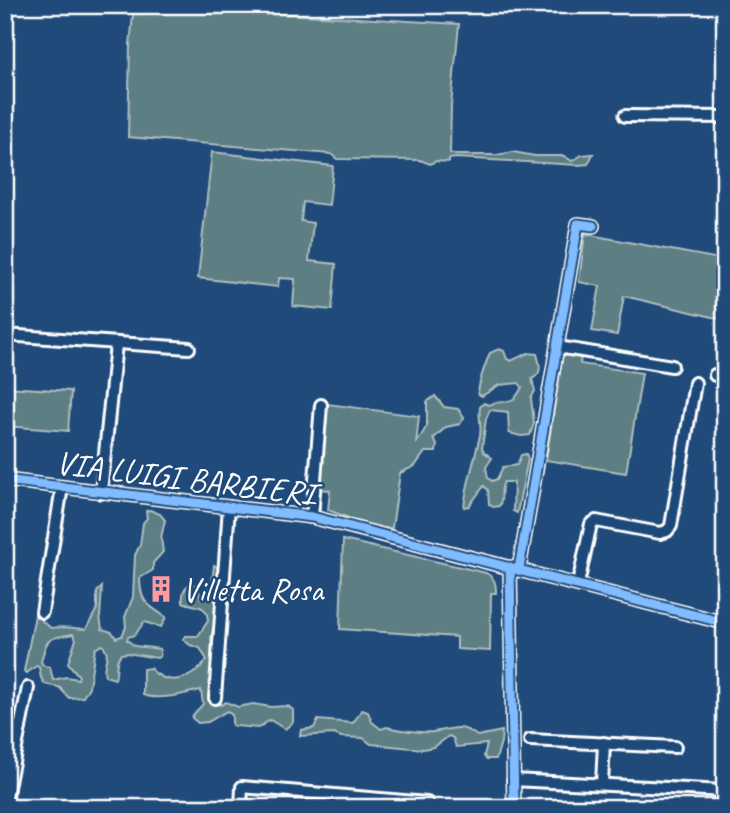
<svg xmlns="http://www.w3.org/2000/svg" width="730" height="813" viewBox="0 0 730 813" font-family="Caveat,sans-serif">
<style>
.green{fill:#5d7e82;stroke:#aebec0;stroke-width:2;fill-rule:evenodd}
.lines{fill:none;stroke-linecap:round;stroke-linejoin:round}
.street-casing{stroke:#fff;stroke-width:16}
.street{stroke:#1f4a7a;stroke-width:10}
.cycleway-casing{stroke:#1f4a7a;stroke-width:13}
.cycleway{stroke:#80bcff;stroke-width:9}
.labels{text-anchor:middle;stroke-width:5;stroke-linejoin:round;paint-order:stroke}
.street-label{font-size:33px;fill:#fff;stroke:#1f4a7a}
.poi-label{font-size:33px;fill:#fff;stroke:#1f4a7a;text-anchor:start}
</style>
<rect width="100%" height="100%" fill="#1f4a7a"/>
<filter id="ink" filterUnits="userSpaceOnUse"><feTurbulence type="fractalNoise" baseFrequency=".0143" numOctaves="2"/><feDisplacementMap in="SourceGraphic" scale="14" xChannelSelector="R" yChannelSelector="G"/><feConvolveMatrix kernelMatrix="1 2 1 2 8 2 1 2 1" color-interpolation-filters="sRGB"/></filter>
<g filter="url(#ink)">
<!-- green -->
<g class="green">
<polygon points="134,5 459,24 451,106 450,153 456,155 497,155 513,152 535,156 564,156 572,161 582,155 593,154 588,164 578,165 456,158 449,159 449,162 436,161 430,164 420,160 337,159 331,154 128,137 130,45"/>
<polygon points="212,152 333,166 329,205 303,202 301,221 313,223 309,261 336,264 332,310 293,306 295,279 279,278 278,287 198,278"/>
<polygon points="585,234 725,260 725,320 624,296 617,335 592,331 600,286 579,282"/>
<path d="M499,349L504,351L507,359L511,361L528,353L537,354C540,365 543,373 532,379L535,391L531,398L534,423L530,435L521,436L509,433L508,412L490,410L486,419L482,448L484,452L492,458L486,467L488,478L492,481L497,479L503,467L517,465L521,455L526,454L528,459L517,513L513,511L514,482H504C499,489 504,498 499,506L493,507L489,504L488,490L484,486L469,506L464,507C467,482 475,459 480,435C482,426 478,416 480,407L484,403L488,405C506,398 512,408 522,387L519,383L499,385L482,396L478,394C479,381 485,365 490,353Z"/>
<polygon points="563,354 581,356 580,364 642,373 626,473 546,460"/>
<polygon points="5,387 71,391 68,431 5,426"/>
<polygon points="435,396 444,407 458,409 464,418 460,424 446,427 433,439 437,445 436,452 425,452 415,466 400,473 392,528 378,529 328,510 330,490 318,489 328,404 419,416 416,444 427,426 427,402"/>
<path d="M150,510L160,514L165,520L161,538L163,552L153,563V570L140,578C140,603 148,605 166,617L161,627L144,622L135,635L128,637L127,640L135,646L160,649V656L157,658L127,653L121,654C114,661 118,671 115,679L105,676C101,663 113,655 102,645L95,649L89,687L83,697L69,698C55,683 64,689 45,684L41,678L39,667L36,666L27,673L24,671L36,610L39,609L42,621L51,628C64,626 73,628 86,629L97,609V592L102,587L100,617L102,629L112,632L116,638L122,636L126,627L125,617L133,597L135,555L140,545L143,523L147,518L146,511ZM73,634L76,639L68,663L79,676L78,679L66,677L53,680L50,667L44,666L41,662C47,637 47,639 73,634Z"/>
<path d="M343,540L486,573C495,578 496,583 496,593H491L490,651L457,649V637L340,629Z"/>
<path d="M214,565L217,567V608L211,638L212,664L209,701H216L221,705L226,702L238,707L253,704L271,707L288,706L293,710V722L285,729L270,720L258,728L235,726L232,725V715L227,711L208,722L198,723L192,718L193,715L203,704L201,690C185,694 158,701 143,695V669L150,668C167,688 193,680 207,660L200,648L190,645L183,639L185,636H198L208,621C207,603 196,608 183,602C182,594 184,586 192,583L198,587L201,598L207,597L208,587L212,582Z"/>
<path d="M362,710L368,712L372,722L381,729L387,727C399,730 421,733 433,732C453,730 458,722 477,736L502,731L501,742L496,759H486L484,756L487,744L456,747L453,738L449,736L434,747L423,749L371,744L363,738L341,737L334,734L300,736L301,730L314,728L318,720L353,723Z"/>
</g>
<g class="lines">
<defs>
<g id="street">
<polyline points="625,116 725,117"/>
<polyline points="5,335 189,348"/>
<polyline points="558,347 672,366"/>
<polyline points="715,375 725,377"/>
<polyline points="5,480 312,517 725,623"/>
<polyline points="101,493 116,344"/>
<polyline points="312,517 321,405"/>
<polyline points="510,567 514,808"/>
<polyline points="519,569 578,224 593,226"/>
<polyline points="578,584 591,524 596,521 660,533 667,531 671,526 695,383"/>
<polyline points="42,612 62,487"/>
<polyline points="215,698 229,507"/>
<polyline points="5,726 20,728"/>
<polyline points="530,740 675,747"/>
<polyline points="513,780 725,791"/>
<polyline points="602,784 604,743"/>
<polyline points="5,802 28,688"/>
<polyline points="241,808 242,787 427,803 427,808"/>
</g>
</defs>
<!-- street casing -->
<use href="#street" class="street-casing"/>
<!-- street -->
<use href="#street" class="street"/>
<defs>
<g id="cycleway">
<polyline points="5,480 312,517 725,623"/>
<polyline points="510,567 514,808"/>
<polyline points="519,569 578,224 593,226"/>
</g>
</defs>
<!-- cycleway casing -->
<use href="#cycleway" class="cycleway-casing"/>
<!-- cycleway -->
<use href="#cycleway" class="cycleway"/>
</g>
</g>
<!-- icons -->
<defs>
<symbol id="building-bare" viewBox="-9 -9 18 18"><path d="M-4-6H4V6H1V3H-1V6H-4ZM-2.5-4.3h1.7v1.8h-1.7ZM.8-4.3h1.7v1.8H.8ZM-2.5-1h1.7V.8h-1.7ZM.8-1h1.7V.8H.8Z" fill="#ff9aa2" stroke="#1f4a7a" stroke-width="2.5" paint-order="stroke"/></symbol>
</defs>
<g fill-rule="evenodd">
<use href="#building-bare" x="142" y="570" width="38" height="38"/>
</g>
<g class="labels">
<!-- street labels -->
<g class="street-label">
<text transform="translate(186 477) rotate(7)" y="12">VIA LUIGI BARBIERI</text>
</g>
<!-- poi labels -->
<g class="poi-label">
<text x="182" y="601">Villetta Rosa</text>
</g>
</g>
<!-- margin -->
<rect width="730" height="813" fill="none" stroke="#1f4a7a" stroke-width="28"/>
<rect x="14" y="14" width="702" height="785" fill="none" stroke="#fff" stroke-width="2.5" filter="url(#ink)"/>
</svg>
